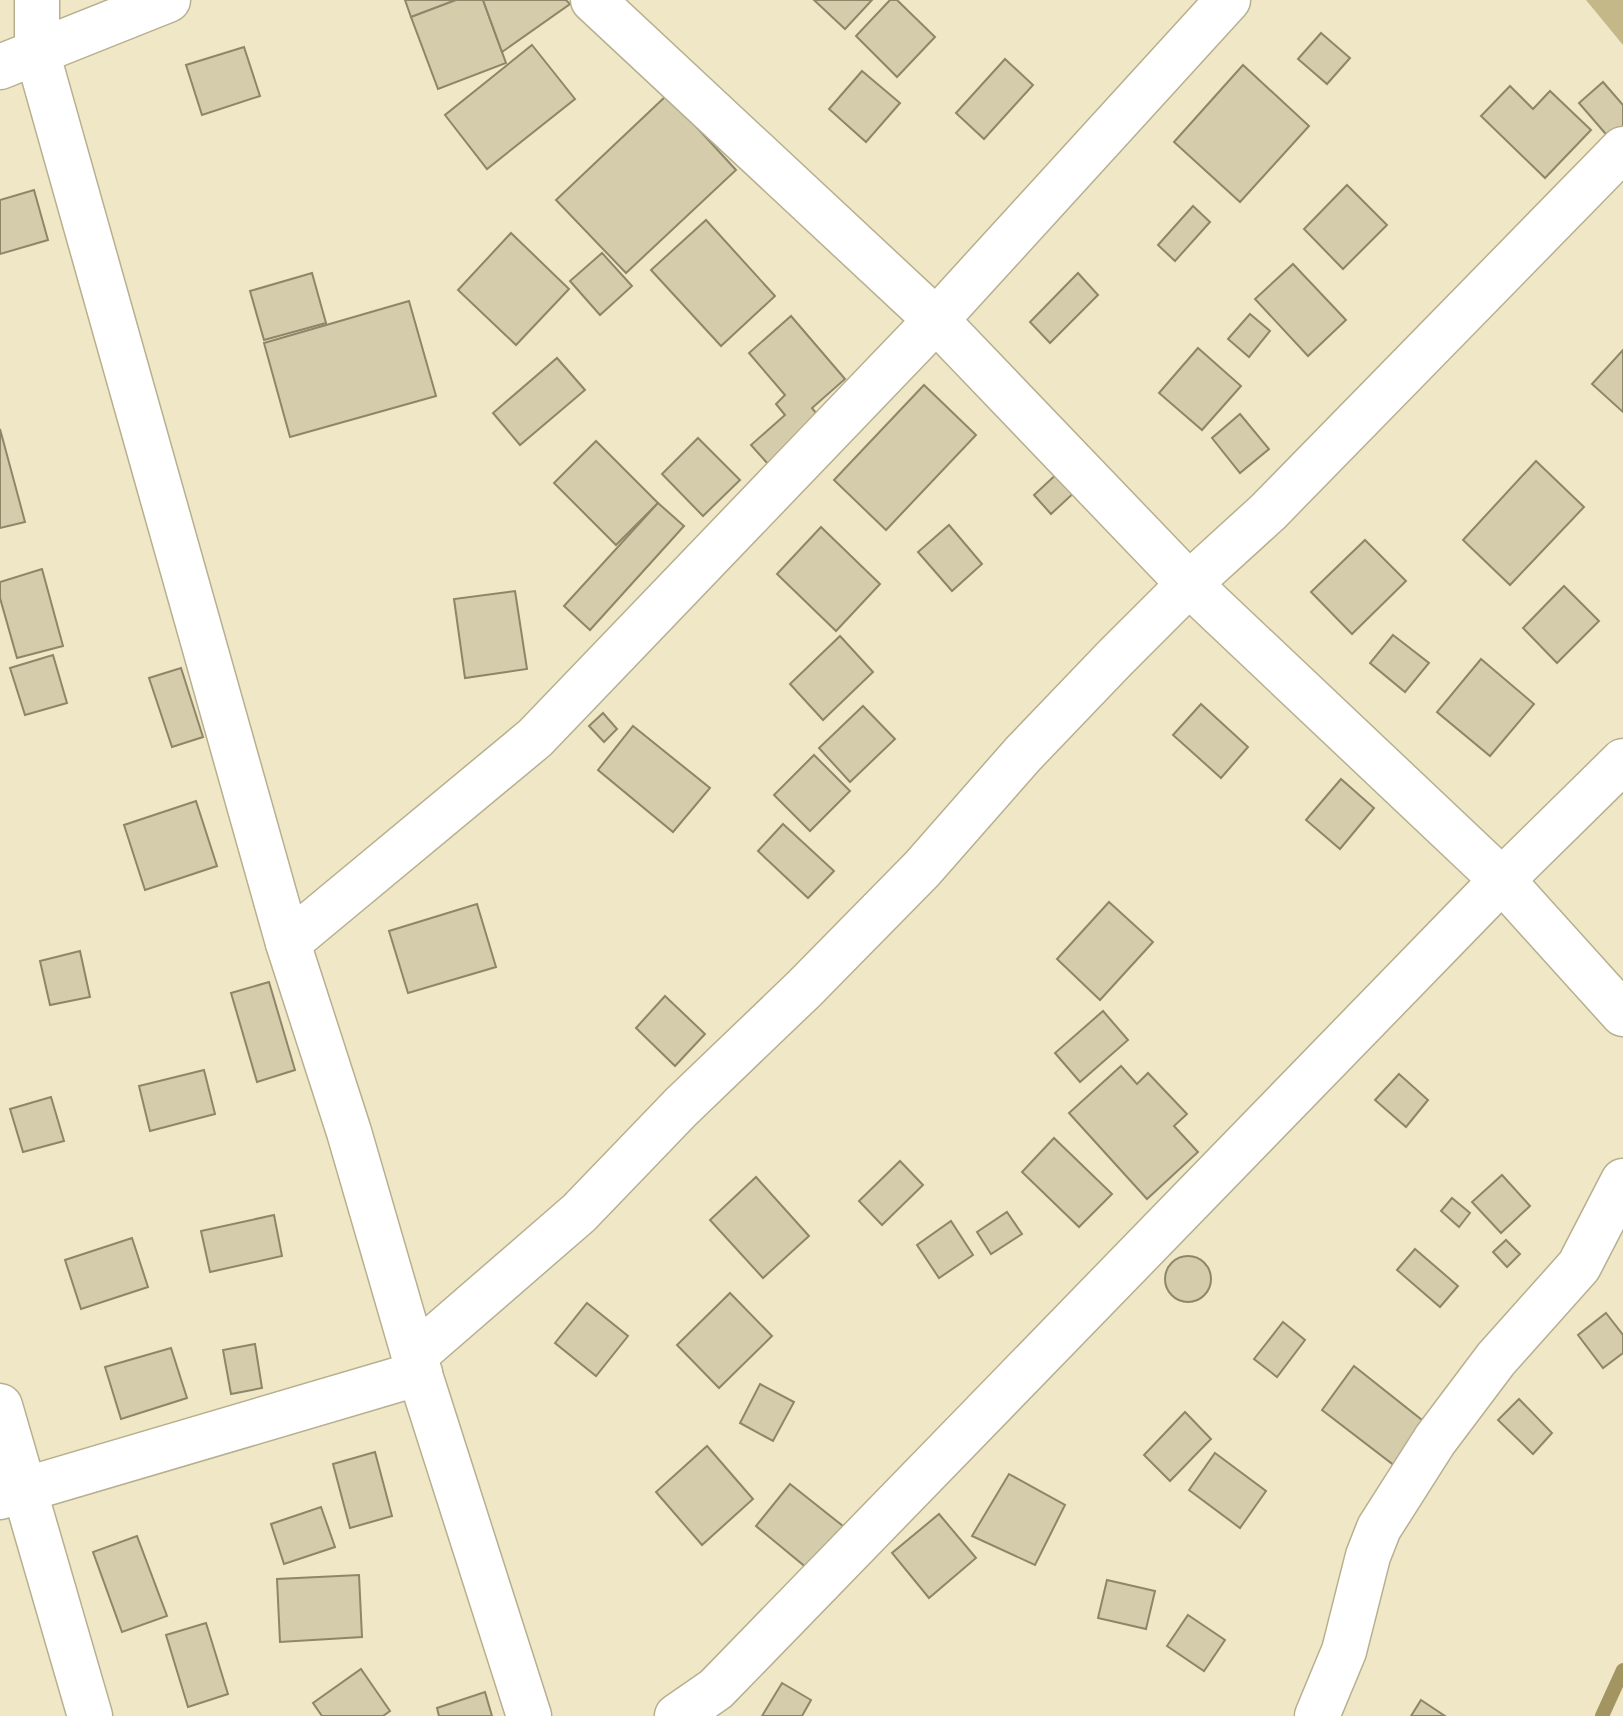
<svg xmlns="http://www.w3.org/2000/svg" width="1623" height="1716" viewBox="0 0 1623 1716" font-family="Arial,sans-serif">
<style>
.grass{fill:#c5b888}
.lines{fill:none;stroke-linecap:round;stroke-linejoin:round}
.stream{stroke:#a29561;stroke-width:14}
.building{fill:#d4ccab;stroke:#8e8668;stroke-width:2}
.minor-casing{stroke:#b7af8f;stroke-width:47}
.minor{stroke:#fff;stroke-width:44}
</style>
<rect width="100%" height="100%" fill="#efe7c5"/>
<!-- grass -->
<polygon class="grass" points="1586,0 1623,0 1623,45"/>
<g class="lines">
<!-- stream -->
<polyline class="stream" points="1602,1716 1623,1670"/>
</g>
<!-- building -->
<g class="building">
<polygon points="405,0 456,0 411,17"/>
<polygon points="456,0 483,0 506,63 438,89 411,17"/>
<polygon points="483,0 566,0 570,4 502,52"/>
<polygon points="814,0 872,0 845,29"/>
<polygon points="890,0 897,0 935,37 897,77 856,36"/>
<polygon points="1321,33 1350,58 1327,84 1298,59"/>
<polygon points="532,45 575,99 487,169 445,115"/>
<polygon points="244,47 260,96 202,115 186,65"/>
<polygon points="1005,59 1033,85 984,139 956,113"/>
<polygon points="1243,65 1309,126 1240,202 1174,142"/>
<polygon points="862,71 900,103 866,142 829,109"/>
<polygon points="1603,82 1623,105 1623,129 1611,140 1579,103"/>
<polygon points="1510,86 1533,109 1550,91 1591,130 1545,178 1481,116"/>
<polygon points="667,95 736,170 626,273 556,200"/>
<polygon points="1347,185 1387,225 1343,269 1304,229"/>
<polygon points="34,190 48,240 0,254 0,200"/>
<polygon points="1193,206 1210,222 1175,261 1158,245"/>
<polygon points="706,220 775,296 721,346 651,270"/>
<polygon points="511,233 569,289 516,345 458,290"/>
<polygon points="602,253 632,286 600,315 570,281"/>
<polygon points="1293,264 1346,320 1308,356 1255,299"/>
<polygon points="312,273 326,323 264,340 250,291"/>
<polygon points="1078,273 1098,295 1050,343 1030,322"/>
<polygon points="409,301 436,396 290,437 264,343"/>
<polygon points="1250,314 1270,331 1249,357 1228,339"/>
<polygon points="791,316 845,379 812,408 821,419 768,464 751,445 785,415 776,404 785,395 749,353"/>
<polygon points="1198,348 1241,386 1202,430 1159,393"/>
<polygon points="1623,350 1623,412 1592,384"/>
<polygon points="557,358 585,390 520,445 493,413"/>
<polygon points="924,385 976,435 886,530 834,480"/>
<polygon points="1240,414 1269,449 1240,473 1212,438"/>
<polygon points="0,429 25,522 0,528"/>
<polygon points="698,438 740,480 703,516 662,474"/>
<polygon points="596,441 658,503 616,545 554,483"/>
<polygon points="1536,461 1584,507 1510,585 1463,540"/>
<polygon points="1061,470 1078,489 1051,514 1034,495"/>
<polygon points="658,503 684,526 590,630 564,606"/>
<polygon points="949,525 982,564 952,591 918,552"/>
<polygon points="821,527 880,584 836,631 777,574"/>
<polygon points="1365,540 1406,581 1352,634 1311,592"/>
<polygon points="42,569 63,646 17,658 0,598 0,582"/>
<polygon points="1564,586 1599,621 1557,663 1523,628"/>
<polygon points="515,591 527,669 465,678 454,599"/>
<polygon points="1393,635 1429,663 1405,692 1370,663"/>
<polygon points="840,636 873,672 823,720 790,684"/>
<polygon points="53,655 67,703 25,715 10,668"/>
<polygon points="1481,659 1534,704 1490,756 1437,712"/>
<polygon points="181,668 203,737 172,747 149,678"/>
<polygon points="1201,704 1248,747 1221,778 1173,735"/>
<polygon points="863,706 895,739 850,782 819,748"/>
<polygon points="603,713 617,729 604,742 589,726"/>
<polygon points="633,726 710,788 673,832 598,770"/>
<polygon points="814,755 850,791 810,831 774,795"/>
<polygon points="1341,779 1374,808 1340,849 1306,820"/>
<polygon points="196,801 217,866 145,890 124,825"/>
<polygon points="783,824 834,871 808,898 758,851"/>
<polygon points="1109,902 1153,942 1100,1000 1057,959"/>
<polygon points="477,904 496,967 408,993 389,931"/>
<polygon points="80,951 90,997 50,1005 40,961"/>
<polygon points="269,982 295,1070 257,1082 231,993"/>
<polygon points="665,996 705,1034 675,1066 636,1028"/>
<polygon points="1103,1011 1128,1040 1080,1082 1055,1053"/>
<polygon points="1121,1066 1137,1084 1148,1073 1187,1114 1174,1126 1198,1152 1147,1199 1069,1113"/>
<polygon points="204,1070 215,1114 150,1131 139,1086"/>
<polygon points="1399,1074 1428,1100 1406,1127 1375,1100"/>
<polygon points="51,1097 64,1141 23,1152 10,1109"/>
<polygon points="1054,1138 1112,1194 1079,1227 1022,1172"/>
<polygon points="900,1161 923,1185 882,1225 859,1201"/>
<polygon points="1502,1175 1530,1206 1501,1233 1472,1202"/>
<polygon points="756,1177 809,1236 763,1278 710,1220"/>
<polygon points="1452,1198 1470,1213 1459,1227 1441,1211"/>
<polygon points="1007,1212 1022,1234 991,1254 977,1232"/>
<polygon points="274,1215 282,1256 210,1272 201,1231"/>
<polygon points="951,1221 973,1255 939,1278 917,1245"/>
<polygon points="132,1238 148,1287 81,1309 65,1260"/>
<polygon points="1506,1240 1520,1254 1507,1267 1493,1252"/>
<polygon points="1415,1249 1458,1286 1440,1307 1397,1270"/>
<circle cx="1188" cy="1279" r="23"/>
<polygon points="730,1293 772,1336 719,1388 677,1345"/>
<polygon points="587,1303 628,1336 596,1376 555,1343"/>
<polygon points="1606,1313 1623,1335 1623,1353 1603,1368 1578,1335"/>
<polygon points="1283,1322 1305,1340 1277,1377 1254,1359"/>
<polygon points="255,1344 262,1388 231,1394 223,1350"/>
<polygon points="171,1348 187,1398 121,1419 105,1367"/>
<polygon points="1354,1366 1427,1424 1395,1466 1322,1410"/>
<polygon points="760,1384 794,1402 773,1441 740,1423"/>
<polygon points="1519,1399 1552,1433 1533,1454 1498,1420"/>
<polygon points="1185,1412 1211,1439 1170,1481 1144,1455"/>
<polygon points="707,1446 753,1499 702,1545 656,1492"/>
<polygon points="375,1452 392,1516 350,1528 333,1464"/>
<polygon points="1215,1453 1266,1491 1240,1528 1189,1490"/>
<polygon points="1009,1474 1065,1505 1035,1565 972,1536"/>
<polygon points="790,1484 848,1530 813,1573 756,1526"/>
<polygon points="321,1507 335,1547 284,1564 271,1524"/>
<polygon points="939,1514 976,1558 929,1598 892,1553"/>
<polygon points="137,1536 167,1616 122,1632 93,1552"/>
<polygon points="359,1575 362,1637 280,1642 277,1579"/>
<polygon points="1107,1580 1155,1591 1146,1629 1098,1618"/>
<polygon points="1188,1615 1225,1640 1204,1671 1167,1646"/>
<polygon points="206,1623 228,1694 188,1707 166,1635"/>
<polygon points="361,1669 390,1711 383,1716 322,1716 313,1703"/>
<polygon points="782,1683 811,1700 802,1716 762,1716"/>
<polygon points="485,1692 492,1716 439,1716 437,1708"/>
<polygon points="1421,1700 1445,1716 1411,1716"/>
</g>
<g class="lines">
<defs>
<g id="minor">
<polyline points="37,0 37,52 288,943 349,1132 414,1356 529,1716"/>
<polyline points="593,0 936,320 1189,584 1502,880 1623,1014"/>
<polyline points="0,67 168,0"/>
<polyline points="288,943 535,738 936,320 1228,0"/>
<polyline points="414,1356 579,1213 681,1107 804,989 922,869 1023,754 1114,659 1189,584 1268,512 1623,149"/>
<polyline points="0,1406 90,1716"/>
<polyline points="0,1497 420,1373"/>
<polyline points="677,1716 716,1689 1502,880 1623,761"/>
<polyline points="1317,1716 1344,1651 1368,1556 1379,1528 1435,1440 1496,1359 1579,1266 1623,1181"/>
</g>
</defs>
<!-- minor casing -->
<use href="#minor" class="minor-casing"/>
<!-- minor -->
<use href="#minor" class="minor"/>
</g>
</svg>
